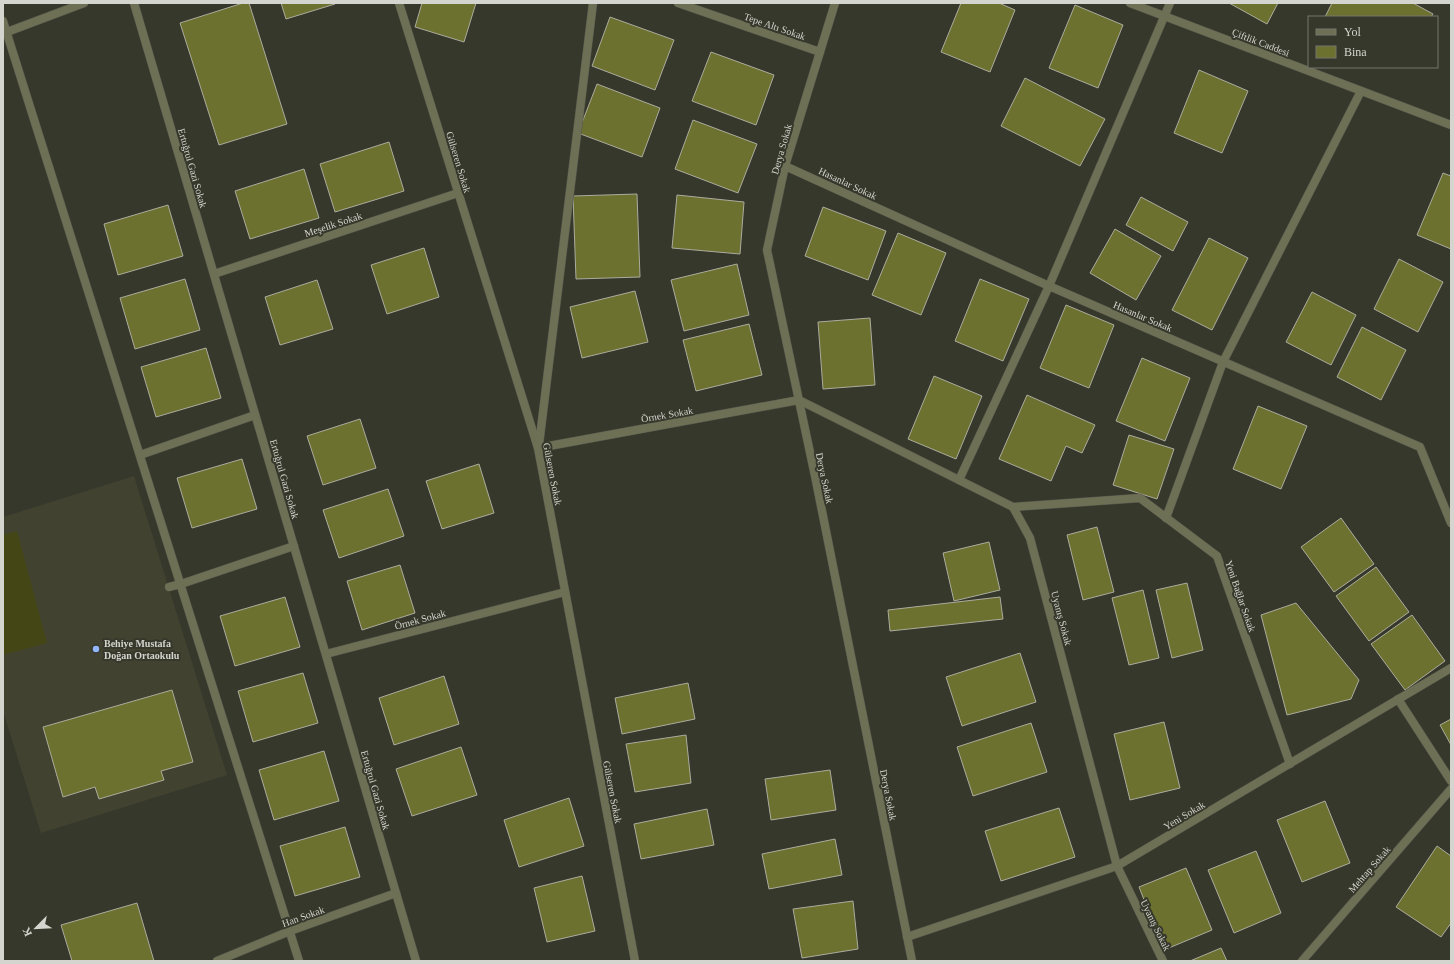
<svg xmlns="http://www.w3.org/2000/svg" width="1454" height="964" viewBox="0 0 1454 964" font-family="'Times New Roman',serif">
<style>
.built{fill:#414230}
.garden{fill:#444715}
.building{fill:#6d712f;stroke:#abac9e}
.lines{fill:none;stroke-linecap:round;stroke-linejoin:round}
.service-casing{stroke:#535449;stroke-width:9}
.minor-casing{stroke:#535449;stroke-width:9}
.service{stroke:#6d7055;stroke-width:8}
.minor{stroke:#6d7055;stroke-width:8}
.poi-dot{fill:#92b7fd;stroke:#37382c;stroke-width:1.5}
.labels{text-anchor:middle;stroke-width:4;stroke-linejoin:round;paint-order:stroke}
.street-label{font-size:10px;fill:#d4d5ce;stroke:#37382c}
.poi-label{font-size:10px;font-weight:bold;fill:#d4d5ce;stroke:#37382c;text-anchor:start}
</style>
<rect width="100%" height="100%" fill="#37382c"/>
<!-- built -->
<polygon class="built" points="134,476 227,775 41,833 3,711 3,517"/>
<!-- garden -->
<polygon class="garden" points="17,531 47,643 3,655 3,535"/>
<!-- building -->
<g class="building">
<polygon points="243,3 249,3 287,124 219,145 180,23"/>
<polygon points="281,3 335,3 335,4 286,19"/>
<polygon points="422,3 476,3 464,42 415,27"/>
<polygon points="961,3 999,3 1015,10 990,72 941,52"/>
<polygon points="1229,3 1278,3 1267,24"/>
<polygon points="1332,3 1413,3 1433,14 1431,17 1325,17"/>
<polygon points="1075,5 1123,25 1098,88 1049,68"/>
<polygon points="610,17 674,40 655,90 592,66"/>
<polygon points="711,52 774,75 756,125 692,101"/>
<polygon points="1199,70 1248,91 1222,153 1174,133"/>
<polygon points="1025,78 1105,119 1080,166 1001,126"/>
<polygon points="597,84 660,108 642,157 578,133"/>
<polygon points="693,120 757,144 738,193 675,169"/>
<polygon points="389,142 404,191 335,212 320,164"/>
<polygon points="304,169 319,218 250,239 235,191"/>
<polygon points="1443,173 1451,176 1451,249 1417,235"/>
<polygon points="637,194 640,277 576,279 573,196"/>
<polygon points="677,195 744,202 740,254 672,248"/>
<polygon points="1141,197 1188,222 1173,251 1126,225"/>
<polygon points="168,205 183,256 118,275 104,224"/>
<polygon points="823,207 886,231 868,280 805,256"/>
<polygon points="1115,229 1161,256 1136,300 1090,273"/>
<polygon points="898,233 946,253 921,315 872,295"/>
<polygon points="1209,238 1248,258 1212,330 1172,310"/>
<polygon points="424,248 439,297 387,314 371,265"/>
<polygon points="1399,259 1443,282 1418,332 1374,309"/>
<polygon points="737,264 749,315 684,331 671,280"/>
<polygon points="185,279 200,330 135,349 120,298"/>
<polygon points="980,279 1029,299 1003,361 955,341"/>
<polygon points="317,280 333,329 280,345 265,297"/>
<polygon points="635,291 648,342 582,358 570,307"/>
<polygon points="1312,292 1356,315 1331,365 1286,342"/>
<polygon points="1066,305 1114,325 1089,388 1040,368"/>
<polygon points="870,318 875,385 823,389 818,322"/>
<polygon points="749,324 762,375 696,391 683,340"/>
<polygon points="1362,327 1406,350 1381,400 1337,377"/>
<polygon points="206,348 221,398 156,417 141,367"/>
<polygon points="1142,358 1190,378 1165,441 1116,421"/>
<polygon points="934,376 982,396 956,459 908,439"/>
<polygon points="1027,395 1095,425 1082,453 1066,446 1051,481 999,459"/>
<polygon points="1258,406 1307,426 1281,489 1233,469"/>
<polygon points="360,419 376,468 323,485 307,436"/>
<polygon points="1129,435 1174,449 1157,499 1113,485"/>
<polygon points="242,459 257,509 192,528 177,478"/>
<polygon points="479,464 494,513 442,529 426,481"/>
<polygon points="388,489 404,536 339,558 323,510"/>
<polygon points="1341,518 1374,564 1334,592 1301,547"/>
<polygon points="1097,527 1114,592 1083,600 1067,535"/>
<polygon points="989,542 1000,590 954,601 943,553"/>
<polygon points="400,565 415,613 362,630 347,581"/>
<polygon points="1376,567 1409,612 1369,641 1336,596"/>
<polygon points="1187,583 1203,650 1172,658 1156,590"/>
<polygon points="1143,590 1159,658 1129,665 1112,598"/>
<polygon points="285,597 300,647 235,666 220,616"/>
<polygon points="1000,597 1003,619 890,631 888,610"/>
<polygon points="1296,603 1359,680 1351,699 1287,715 1261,615"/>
<polygon points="1412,615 1445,661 1405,690 1371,644"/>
<polygon points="1020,653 1036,702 962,726 946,677"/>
<polygon points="303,673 318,723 253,742 238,691"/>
<polygon points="444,676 459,724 394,745 379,698"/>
<polygon points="688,683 695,719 622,734 615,698"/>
<polygon points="172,690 193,762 161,771 164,780 99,799 95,787 63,797 43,727"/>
<polygon points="1451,719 1451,745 1440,725"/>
<polygon points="1164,722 1180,788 1130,800 1114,734"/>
<polygon points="1031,723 1047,772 973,796 957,747"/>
<polygon points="686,735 691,783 635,792 626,744"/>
<polygon points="461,747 477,795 412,816 396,769"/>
<polygon points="324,751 339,801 274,820 259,770"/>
<polygon points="830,770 836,810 771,820 765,779"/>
<polygon points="569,798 584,846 519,867 504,820"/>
<polygon points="1325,801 1350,863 1302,882 1277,820"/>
<polygon points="1059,808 1075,857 1001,881 985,831"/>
<polygon points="707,809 714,845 641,859 634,824"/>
<polygon points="345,827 360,877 295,896 280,846"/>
<polygon points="835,839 842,875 769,889 762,854"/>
<polygon points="1437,846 1451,856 1451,923 1441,937 1396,907"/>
<polygon points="1256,851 1281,913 1234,933 1208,870"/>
<polygon points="1186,868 1212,930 1164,950 1139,887"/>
<polygon points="582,876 595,931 547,942 534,888"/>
<polygon points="853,901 858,949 802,958 793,909"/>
<polygon points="137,903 154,961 72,961 61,925"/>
<polygon points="1221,948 1227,961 1190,961"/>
</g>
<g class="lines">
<defs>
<polyline id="service" points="169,587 181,584"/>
<g id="minor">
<polyline points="134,3 416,961"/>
<polyline points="399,3 538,448 635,961"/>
<polyline points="678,3 820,52"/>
<polyline points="835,3 785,166 767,250 815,476 912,961"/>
<polyline points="1130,3 1451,125"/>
<polyline points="3,21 299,961"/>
<polyline points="7,32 84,3"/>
<polyline points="785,166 1049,286 1420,447 1451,523"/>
<polyline points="214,274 458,193"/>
<polyline points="539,445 593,3"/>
<polyline points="538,448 799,400 1013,507 1030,538 1117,866 1163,961"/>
<polyline points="140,455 255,415"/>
<polyline points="959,480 1049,286 1170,3"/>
<polyline points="1013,507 1140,498 1217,556 1290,764"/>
<polyline points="1166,518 1223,362 1361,91"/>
<polyline points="181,584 294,546"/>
<polyline points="326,654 565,592"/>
<polyline points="1398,699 1451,781"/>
<polyline points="907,937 1117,866 1451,668"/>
<polyline points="217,961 290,931 396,893"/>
<polyline points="1302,961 1451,789"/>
</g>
</defs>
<!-- service casing -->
<use href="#service" class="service-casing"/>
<!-- minor casing -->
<use href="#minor" class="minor-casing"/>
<!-- service -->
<use href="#service" class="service"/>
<!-- minor -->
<use href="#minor" class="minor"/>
</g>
<!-- markers -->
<circle class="poi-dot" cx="96" cy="649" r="4"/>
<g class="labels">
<!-- street labels -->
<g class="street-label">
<text transform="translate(775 26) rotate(19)" y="4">Tepe Altı Sokak</text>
<text transform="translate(1261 42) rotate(21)" y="4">Çiftlik Caddesi</text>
<text transform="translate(781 149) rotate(-74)" y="4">Derya Sokak</text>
<text transform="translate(459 162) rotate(73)" y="4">Gülseren Sokak</text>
<text transform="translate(193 168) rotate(74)" y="4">Ertuğrul Gazi Sokak</text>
<text transform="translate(848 183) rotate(25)" y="4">Hasanlar Sokak</text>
<text transform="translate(333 224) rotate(-18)" y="4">Meşelik Sokak</text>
<text transform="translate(1143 316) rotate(23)" y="4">Hasanlar Sokak</text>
<text transform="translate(667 414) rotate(-10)" y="4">Örnek Sokak</text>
<text transform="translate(553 474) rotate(79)" y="4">Gülseren Sokak</text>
<text transform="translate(825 478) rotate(78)" y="4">Derya Sokak</text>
<text transform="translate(285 479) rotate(74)" y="4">Ertuğrul Gazi Sokak</text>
<text transform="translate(1241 596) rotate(71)" y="4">Yeni Bağlar Sokak</text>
<text transform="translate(1062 618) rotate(75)" y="4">Uyanış Sokak</text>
<text transform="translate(420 619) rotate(-15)" y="4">Örnek Sokak</text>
<text transform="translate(376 790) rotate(74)" y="4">Ertuğrul Gazi Sokak</text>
<text transform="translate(613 792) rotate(79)" y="4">Gülseren Sokak</text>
<text transform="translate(889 795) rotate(79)" y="4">Derya Sokak</text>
<text transform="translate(1184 815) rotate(-31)" y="4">Yeni Sokak</text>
<text transform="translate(1369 869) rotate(-49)" y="4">Mehtap Sokak</text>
<text transform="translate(303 916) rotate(-20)" y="4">Han Sokak</text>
<text transform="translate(1156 925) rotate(64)" y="4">Uyanış Sokak</text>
</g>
<!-- poi labels -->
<g class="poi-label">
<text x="104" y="647">Behiye Mustafa<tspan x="104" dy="12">Doğan Ortaokulu</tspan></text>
</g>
</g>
<!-- border -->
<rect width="1454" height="964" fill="none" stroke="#d4d5ce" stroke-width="8"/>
<!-- legend -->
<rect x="1308" y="16" width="130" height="52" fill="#37382c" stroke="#76776d"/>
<rect x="1316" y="29" width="20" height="6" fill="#6d7055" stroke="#76776d"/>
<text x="1344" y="36" font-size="12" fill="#d4d5ce">Yol</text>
<rect x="1316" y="46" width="20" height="12" fill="#6d712f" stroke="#76776d"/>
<text x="1344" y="56" font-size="12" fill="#d4d5ce">Bina</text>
<!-- north arrow -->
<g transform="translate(36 928) rotate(246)" stroke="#37382c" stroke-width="3" paint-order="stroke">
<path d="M0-3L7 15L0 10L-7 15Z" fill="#d4d5ce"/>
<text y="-6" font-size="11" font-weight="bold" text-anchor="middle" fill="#d4d5ce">K</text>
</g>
</svg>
